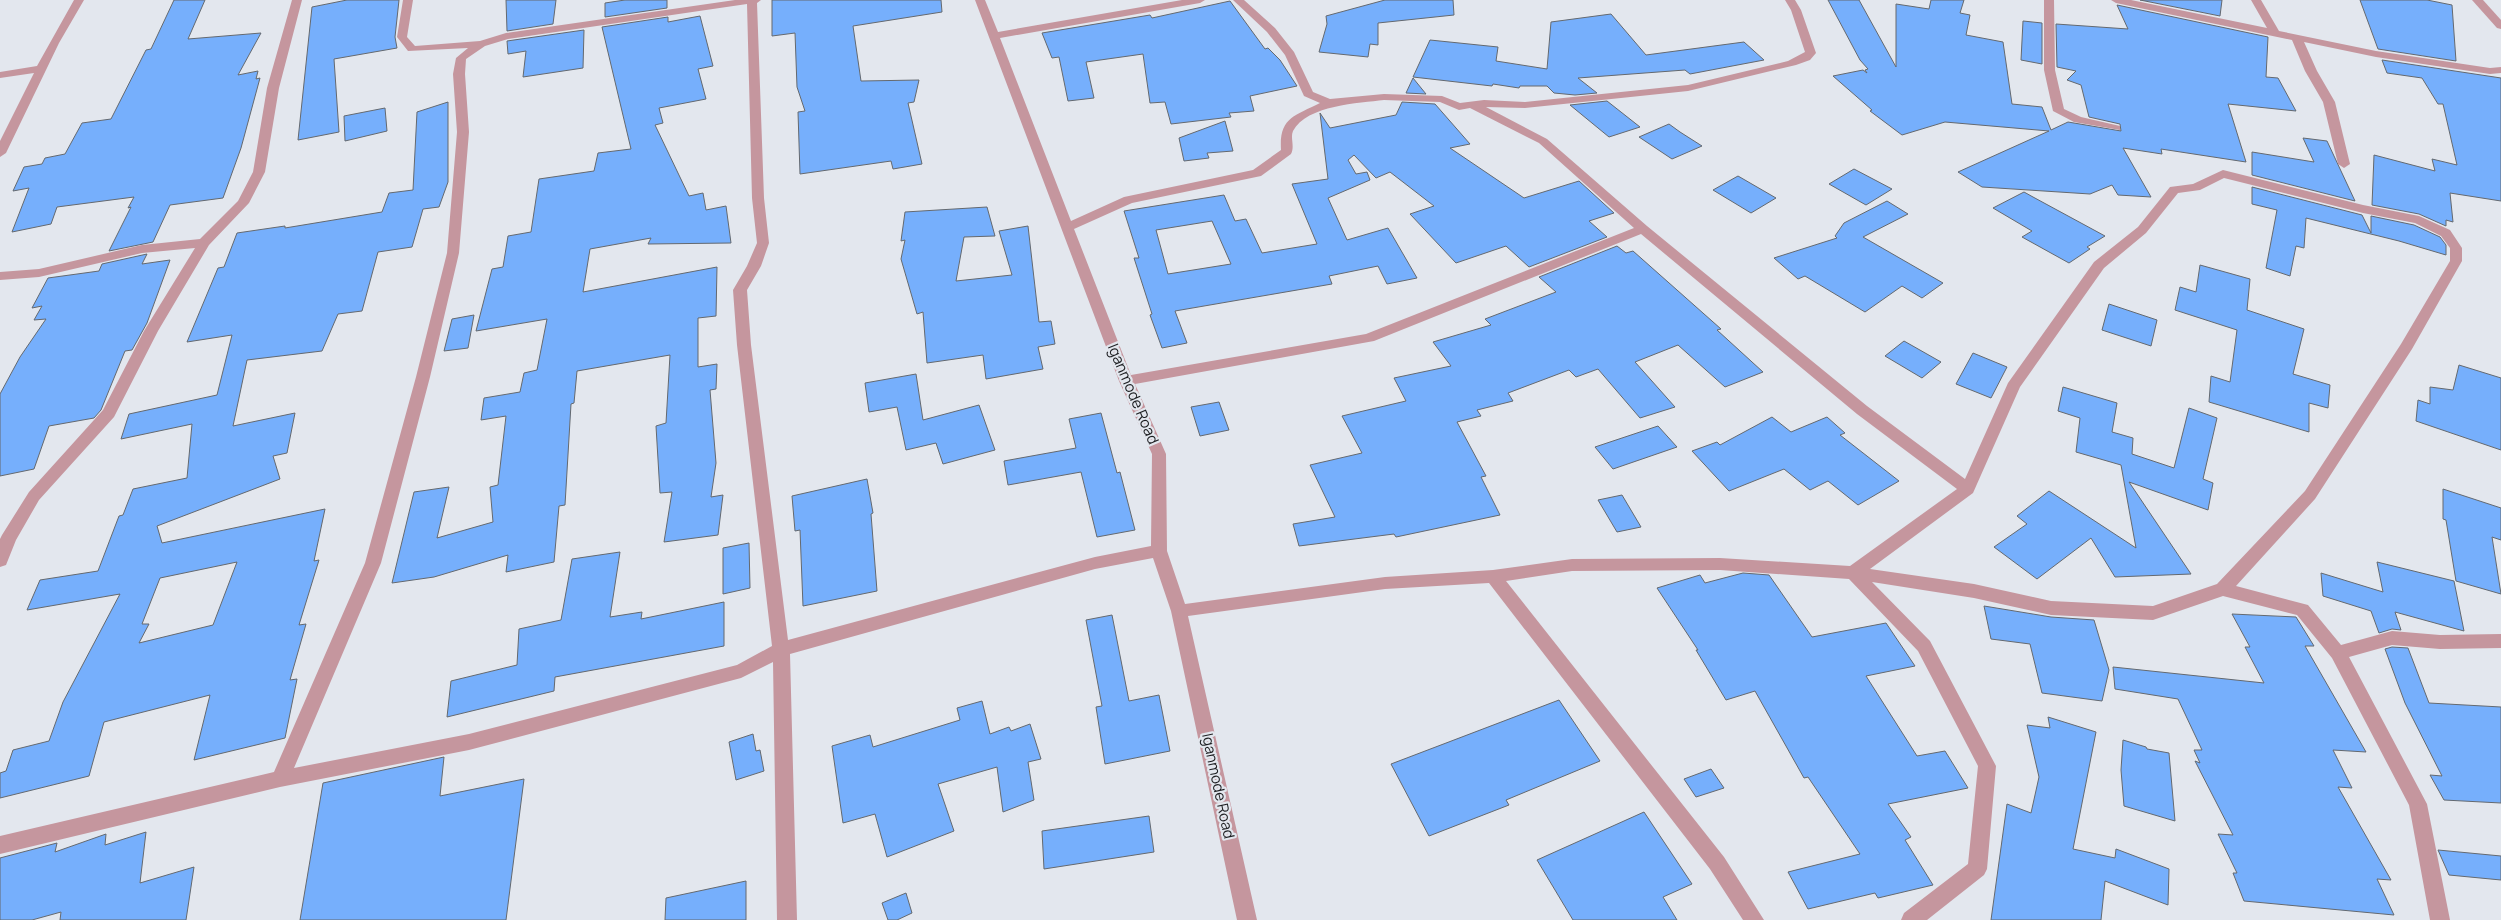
<svg xmlns="http://www.w3.org/2000/svg" width="2501" height="920" viewBox="0 0 2501 920" font-family="Manrope,sans-serif">
<style>
.building{fill:#76affc;stroke:#64696f;fill-rule:evenodd}
.lines{fill:none;stroke-linecap:round;stroke-linejoin:round}
.minor{fill:#c5969e;fill-rule:evenodd}
.labels{text-anchor:middle;stroke-width:4.5;stroke-linejoin:round;paint-order:stroke}
.street-label{font-size:15px;fill:#1c1d20;stroke:#e3e7ee}
</style>
<rect width="100%" height="100%" fill="#e3e7ee"/>
<!-- building -->
<g class="building">
<polygon points="174,0 205,0 188,39 261,33 238,75 258,71 256,79 260,78 241,148 223,198 170,205 153,242 109,251 131,207 128,208 134,197 57,207 51,224 12,232 29,188 13,191 24,167 42,164 45,158 65,154 82,123 111,119 146,50 151,49"/>
<polygon points="347,0 399,0 395,37 397,48 334,59 339,132 298,140 312,7"/>
<polygon points="506,0 556,0 553,24 507,31"/>
<polygon points="625,0 667,0 667,8 605,17 605,3"/>
<polygon points="772,0 941,0 942,12 853,26 861,81 919,80 914,102 908,103 922,164 893,169 891,161 800,174 798,112 805,111 797,87 795,33 772,36"/>
<polygon points="1385,0 1453,0 1454,15 1378,23 1378,45 1370,44 1368,57 1319,52 1327,24 1326,16"/>
<polygon points="1828,0 1859,0 1896,67 1896,4 1929,9 1931,0 1964,0 1960,13 1970,15 1966,35 2003,42 2012,104 2042,107 2051,130 2068,122 2121,131 2120,124 2089,117 2081,85 2067,80 2076,71 2057,67 2056,24 2128,29 2117,5 2268,37 2266,77 2278,78 2296,111 2228,104 2246,162 2161,149 2162,154 2123,148 2151,197 2118,195 2112,185 2090,194 1982,187 1958,172 2049,131 1945,122 1902,135 1870,111 1872,110 1833,76 1863,70 1867,73 1865,70 1868,69 1860,60"/>
<polygon points="2140,0 2222,0 2220,16"/>
<polygon points="2360,0 2427,0 2452,5 2456,61 2378,49"/>
<polygon points="1230,1 1265,49 1268,48 1280,60 1297,86 1250,96 1254,111 1229,113 1231,117 1171,124 1165,102 1150,103 1143,54 1086,62 1094,98 1068,101 1059,57 1052,58 1042,33 1150,15 1152,18"/>
<polygon points="1611,14 1646,55 1744,42 1764,60 1690,74 1685,70 1578,78 1597,93 1575,95 1554,93 1547,86 1520,86 1519,88 1493,84 1492,86 1413,77 1430,40 1498,47 1496,61 1547,69 1551,22"/>
<polygon points="700,16 713,66 698,69 706,99 659,108 663,123 655,125 689,196 703,193 706,210 726,206 731,243 648,244 651,238 590,249 583,292 717,267 716,316 698,318 698,367 717,364 716,389 710,390 716,463 711,497 723,495 718,535 664,542 672,492 660,493 656,426 666,423 670,355 577,371 574,403 571,404 565,505 559,506 554,562 506,572 508,555 434,577 392,583 414,492 449,487 437,538 493,522 490,487 498,485 506,416 481,420 484,398 520,392 524,373 537,370 547,319 476,331 492,269 503,267 508,236 531,232 539,179 594,171 598,153 631,149 602,27 668,17 668,22"/>
<polygon points="2023,21 2042,23 2042,64 2021,60"/>
<polygon points="584,30 583,68 523,77 526,51 508,54 507,41"/>
<polygon points="2382,60 2501,78 2501,201 2450,193 2453,222 2446,220 2446,226 2419,214 2372,205 2374,155 2435,171 2432,159 2457,165 2443,104 2438,104 2422,78 2387,73"/>
<polygon points="1413,78 1426,94 1406,93"/>
<polygon points="1607,101 1640,127 1609,137 1570,105"/>
<path d="M448,102V182L439,207L423,209L412,247L378,252L362,311L338,314L322,351L247,360L233,426L295,413L287,453L273,456L280,479L157,526L162,543L325,509L314,561L319,560L299,625L306,624L290,680L297,679L285,738L194,760L210,695L104,722L89,776L0,798V773L6,771L13,750L49,741L63,702L120,594L27,610L40,580L98,571L119,516L123,515L133,489L187,478L192,424L121,439L129,414L217,395L232,335L187,342L218,268L224,267L237,233L285,226V228L382,212L389,193L413,190L417,112ZM237,562L213,625L139,643L149,624H142L160,578Z"/>
<path d="M1402,102L1435,104L1470,144L1450,148L1524,198L1579,181L1614,213L1589,221L1607,237L1529,267L1506,246L1456,263L1410,214L1434,206L1390,172L1376,178L1354,155L1348,160L1356,174L1367,172L1370,180L1328,198L1347,240L1388,228L1417,278L1387,284L1378,266L1329,276L1332,284L1175,311L1187,343L1162,348L1150,315L1152,314L1134,258H1139L1124,211L1224,195L1235,221L1246,219L1262,253L1317,244L1292,184L1328,179L1320,113L1330,128L1396,115ZM1212,221L1231,264L1168,274L1156,230Z"/>
<polygon points="385,108 387,131 345,141 344,116"/>
<polygon points="1225,121 1233,151 1207,153 1209,158 1184,161 1179,138"/>
<polygon points="1669,124 1680,132 1702,146 1672,159 1639,137"/>
<polygon points="2303,138 2327,141 2355,201 2252,175 2252,152 2314,162"/>
<polygon points="1854,169 1892,189 1866,205 1829,184"/>
<polygon points="1738,176 1776,198 1751,213 1713,190"/>
<polygon points="2252,187 2362,215 2371,233 2371,216 2414,225 2440,237 2446,245 2446,255 2399,241 2306,218 2304,248 2296,246 2290,276 2266,268 2277,210 2252,204"/>
<polygon points="2024,192 2033,197 2105,236 2087,247 2090,249 2069,263 2022,237 2032,231 1993,208"/>
<polygon points="1887,201 1908,214 1863,237 1943,283 1922,298 1902,286 1865,312 1805,276 1798,279 1774,258 1837,238 1835,236 1844,223"/>
<polygon points="987,207 995,236 964,237 956,281 1012,275 999,231 1028,226 1039,322 1051,321 1055,344 1038,347 1043,369 986,379 983,355 927,363 923,312 917,314 901,259 905,240 901,241 905,212"/>
<polygon points="1617,246 1626,253 1633,251 1721,329 1717,330 1763,372 1725,387 1678,345 1635,362 1675,407 1640,418 1598,369 1576,377 1569,370 1508,393 1513,401 1477,410 1481,416 1457,422 1486,476 1481,477 1500,515 1396,537 1394,534 1299,546 1293,524 1335,517 1310,465 1362,453 1342,416 1406,401 1394,378 1451,366 1433,342 1491,325 1485,319 1556,292 1539,277"/>
<polygon points="147,254 142,264 170,260 147,323 132,350 125,351 101,410 94,418 49,426 34,469 0,476 0,394 20,357 46,319 34,320 42,306 32,308 48,278 99,271 102,264"/>
<polygon points="2200,265 2250,279 2247,310 2304,329 2293,374 2330,385 2328,408 2309,403 2309,432 2209,402 2211,376 2230,382 2237,330 2175,310 2180,287 2196,292"/>
<polygon points="2109,304 2157,320 2151,346 2102,330"/>
<polygon points="474,315 468,348 444,351 452,319"/>
<polygon points="1904,341 1941,362 1922,378 1885,356"/>
<polygon points="1973,353 2007,367 1991,398 1956,384"/>
<polygon points="2459,365 2501,378 2501,450 2416,421 2418,400 2430,404 2430,387 2453,390"/>
<polygon points="916,374 923,420 979,405 995,450 943,464 936,443 906,450 897,407 869,412 865,383"/>
<polygon points="2063,387 2117,403 2112,432 2133,438 2132,454 2174,468 2189,408 2217,418 2203,479 2213,483 2208,510 2129,482 2191,574 2115,577 2091,538 2037,579 1994,547 2027,524 2017,516 2049,491 2136,548 2121,465 2076,452 2080,418 2058,411"/>
<polygon points="1219,402 1229,430 1200,436 1191,407"/>
<polygon points="1101,413 1117,473 1120,472 1135,530 1097,537 1081,472 1008,485 1004,461 1076,448 1069,419"/>
<polygon points="1772,417 1791,432 1827,417 1845,433 1840,435 1899,481 1858,505 1828,481 1810,490 1784,469 1729,491 1692,451 1717,442 1720,445"/>
<polygon points="1658,426 1677,447 1613,469 1595,447"/>
<polygon points="867,479 873,513 871,514 877,591 803,606 800,530 795,531 792,496"/>
<polygon points="2443,489 2501,508 2501,540 2492,537 2501,594 2456,581 2446,520 2443,519"/>
<polygon points="1622,495 1641,527 1617,532 1598,500"/>
<polygon points="749,543 750,588 723,594 723,548"/>
<polygon points="620,552 610,617 642,612 641,619 724,602 724,646 555,677 554,691 447,717 451,681 517,665 519,629 561,620 572,559"/>
<polygon points="2377,562 2454,581 2464,631 2395,612 2401,630 2392,629 2379,633 2371,611 2323,596 2321,573 2383,592"/>
<polygon points="1743,573 1769,575 1812,637 1886,623 1915,666 1866,676 1917,756 1945,751 1968,788 1888,804 1911,837 1905,840 1933,885 1878,898 1875,893 1808,909 1788,872 1860,854 1808,777 1804,778 1755,691 1726,700 1696,650 1698,650 1657,588 1700,575 1705,583"/>
<polygon points="1984,606 2051,617 2094,620 2109,670 2102,701 2042,693 2030,644 1991,639"/>
<polygon points="2232,614 2296,617 2314,646 2305,646 2366,752 2333,750 2352,788 2338,787 2391,880 2377,879 2394,915 2244,901 2233,873 2237,873 2218,834 2233,835 2195,761 2200,763 2194,750 2202,750 2178,699 2115,689 2113,667 2264,683 2245,647 2250,647"/>
<polygon points="1112,615 1129,701 1159,695 1170,751 1105,764 1096,707 1102,706 1086,620"/>
<polygon points="2392,647 2408,648 2429,703 2501,707 2501,803 2444,800 2430,775 2442,776 2405,703 2385,649"/>
<polygon points="1559,700 1600,761 1506,800 1509,805 1429,836 1391,764"/>
<polygon points="982,701 990,734 1009,727 1011,731 1030,724 1041,759 1028,762 1034,800 1003,812 997,767 938,784 954,831 887,857 875,814 843,823 832,746 870,735 873,747 960,720 957,708"/>
<polygon points="2048,717 2096,732 2073,849 2115,858 2116,849 2169,869 2168,905 2105,881 2101,920 1991,920 2007,804 2031,813 2039,777 2027,725 2050,728"/>
<polygon points="753,734 756,751 760,750 764,771 736,780 729,742"/>
<polygon points="2123,740 2146,747 2147,749 2169,753 2175,821 2124,806 2121,770"/>
<polygon points="444,757 440,796 524,779 506,920 300,920 323,783"/>
<polygon points="1711,769 1724,788 1696,797 1684,779"/>
<polygon points="1644,812 1692,884 1663,897 1677,920 1573,920 1537,860"/>
<polygon points="1149,816 1154,852 1044,869 1042,831"/>
<polygon points="146,832 140,883 194,867 186,920 60,920 61,912 32,920 0,920 0,858 57,843 55,852 106,834 105,845"/>
<polygon points="2438,850 2501,856 2501,880 2449,875"/>
<polygon points="746,881 746,920 665,920 666,898"/>
<polygon points="906,893 912,913 897,920 888,920 882,903"/>
</g>
<g class="lines">
<!-- minor -->
<g class="minor">
<polygon points="74,0 84,0 59,43 6,153 0,157 0,141 34,73 0,78 0,72 37,66"/>
<polygon points="292,0 302,0 279,88 265,172 249,203 209,245 158,331 114,417 39,500 16,540 6,565 0,567 0,539 2,535 29,492 103,410 144,331 195,248 142,253 39,277 0,280 0,272 39,269 142,245 200,239 238,201 253,172 267,88"/>
<path d="M403,0H413L407,37L415,46L480,41L506,33L735,0H761L757,3L764,198L769,243L761,266L747,290L751,345L788,640L1095,557L1151,546L1152,454L1119,381L975,0H985L998,32L1182,0H1205L1200,3L1000,38L1071,221L1124,197L1253,170L1281,150C1279,118 1294,116 1320,103L1304,96L1285,55L1267,32L1233,0H1244L1275,28L1294,52L1313,92L1330,99L1384,94L1442,96L1460,103L1484,100L1525,102L1688,85L1788,61L1805,52L1791,10L1785,0H1795L1801,10L1816,53L1810,60L1796,65L1688,91L1525,108L1486,107L1547,139L1647,226L1867,406L1965,479L2008,383L2094,262L2138,227L2170,187L2193,184L2223,170L2363,205L2419,216L2450,230L2462,248V261L2412,349L2315,499L2236,586L2308,605L2341,645L2392,631L2440,635L2501,634V648L2440,649L2392,645L2349,657L2427,804L2450,920H2430L2409,805L2332,658L2297,615L2223,596L2153,620L2051,615L1974,598L1872,582L1930,641L1996,766L1987,869L1984,875L1927,920H1901L1904,913L1968,864L1978,766L1918,651L1849,579L1720,570L1572,571L1506,581L1724,857L1764,920H1743L1710,869L1489,583L1385,589L1188,616L1257,920H1237L1171,611L1153,558L1095,569L790,654L797,920H777L773,662L741,678L469,750L280,787L0,854V836L274,772L365,563L416,377L447,253L457,132L453,74L456,58L468,48L408,51L397,37ZM747,4L752,198L757,243L747,266L733,290L737,345L772,646L737,665L469,734L294,768L381,563L430,377L459,253L469,132L465,74L466,59L485,46L508,39ZM1384,100L1440,102L1459,110L1470,108L1539,143L1634,228L1366,334L1131,375L1074,229L1132,203L1261,176L1291,154C1295,146 1290,138 1293,131C1307,105 1359,103 1384,100ZM2224,178L2363,213L2415,223L2441,236L2450,248V261L2401,344L2305,491L2217,584L2153,606L2051,601L1974,584L1870,569L1973,493L2020,387L2104,268L2146,233L2178,193L2200,190ZM1641,234L1857,414L1957,489L1850,566L1720,558L1572,559L1493,570L1385,577L1185,604L1167,551L1166,454L1135,384L1374,341Z"/>
<polygon points="2044,0 2054,0 2055,70 2064,109 2081,117 2120,126 2120,130 2074,122 2053,111 2044,70"/>
<polygon points="2111,0 2131,0 2267,28 2251,0 2261,0 2279,31 2376,51 2490,68 2501,67 2501,73 2490,74 2376,57 2304,42 2317,71 2335,102 2350,164 2344,168 2338,164 2323,102 2305,71 2292,40 2116,3"/>
<polygon points="2472,0 2483,0 2501,20 2501,29 2497,28"/>
</g>
</g>
<g class="labels">
<!-- street labels -->
<g class="street-label">
<text transform="translate(1133 394) rotate(67)" y="5">Iganmode Road</text>
<text transform="translate(1218 786) rotate(78)" y="5">Iganmode Road</text>
</g>
</g>
</svg>
